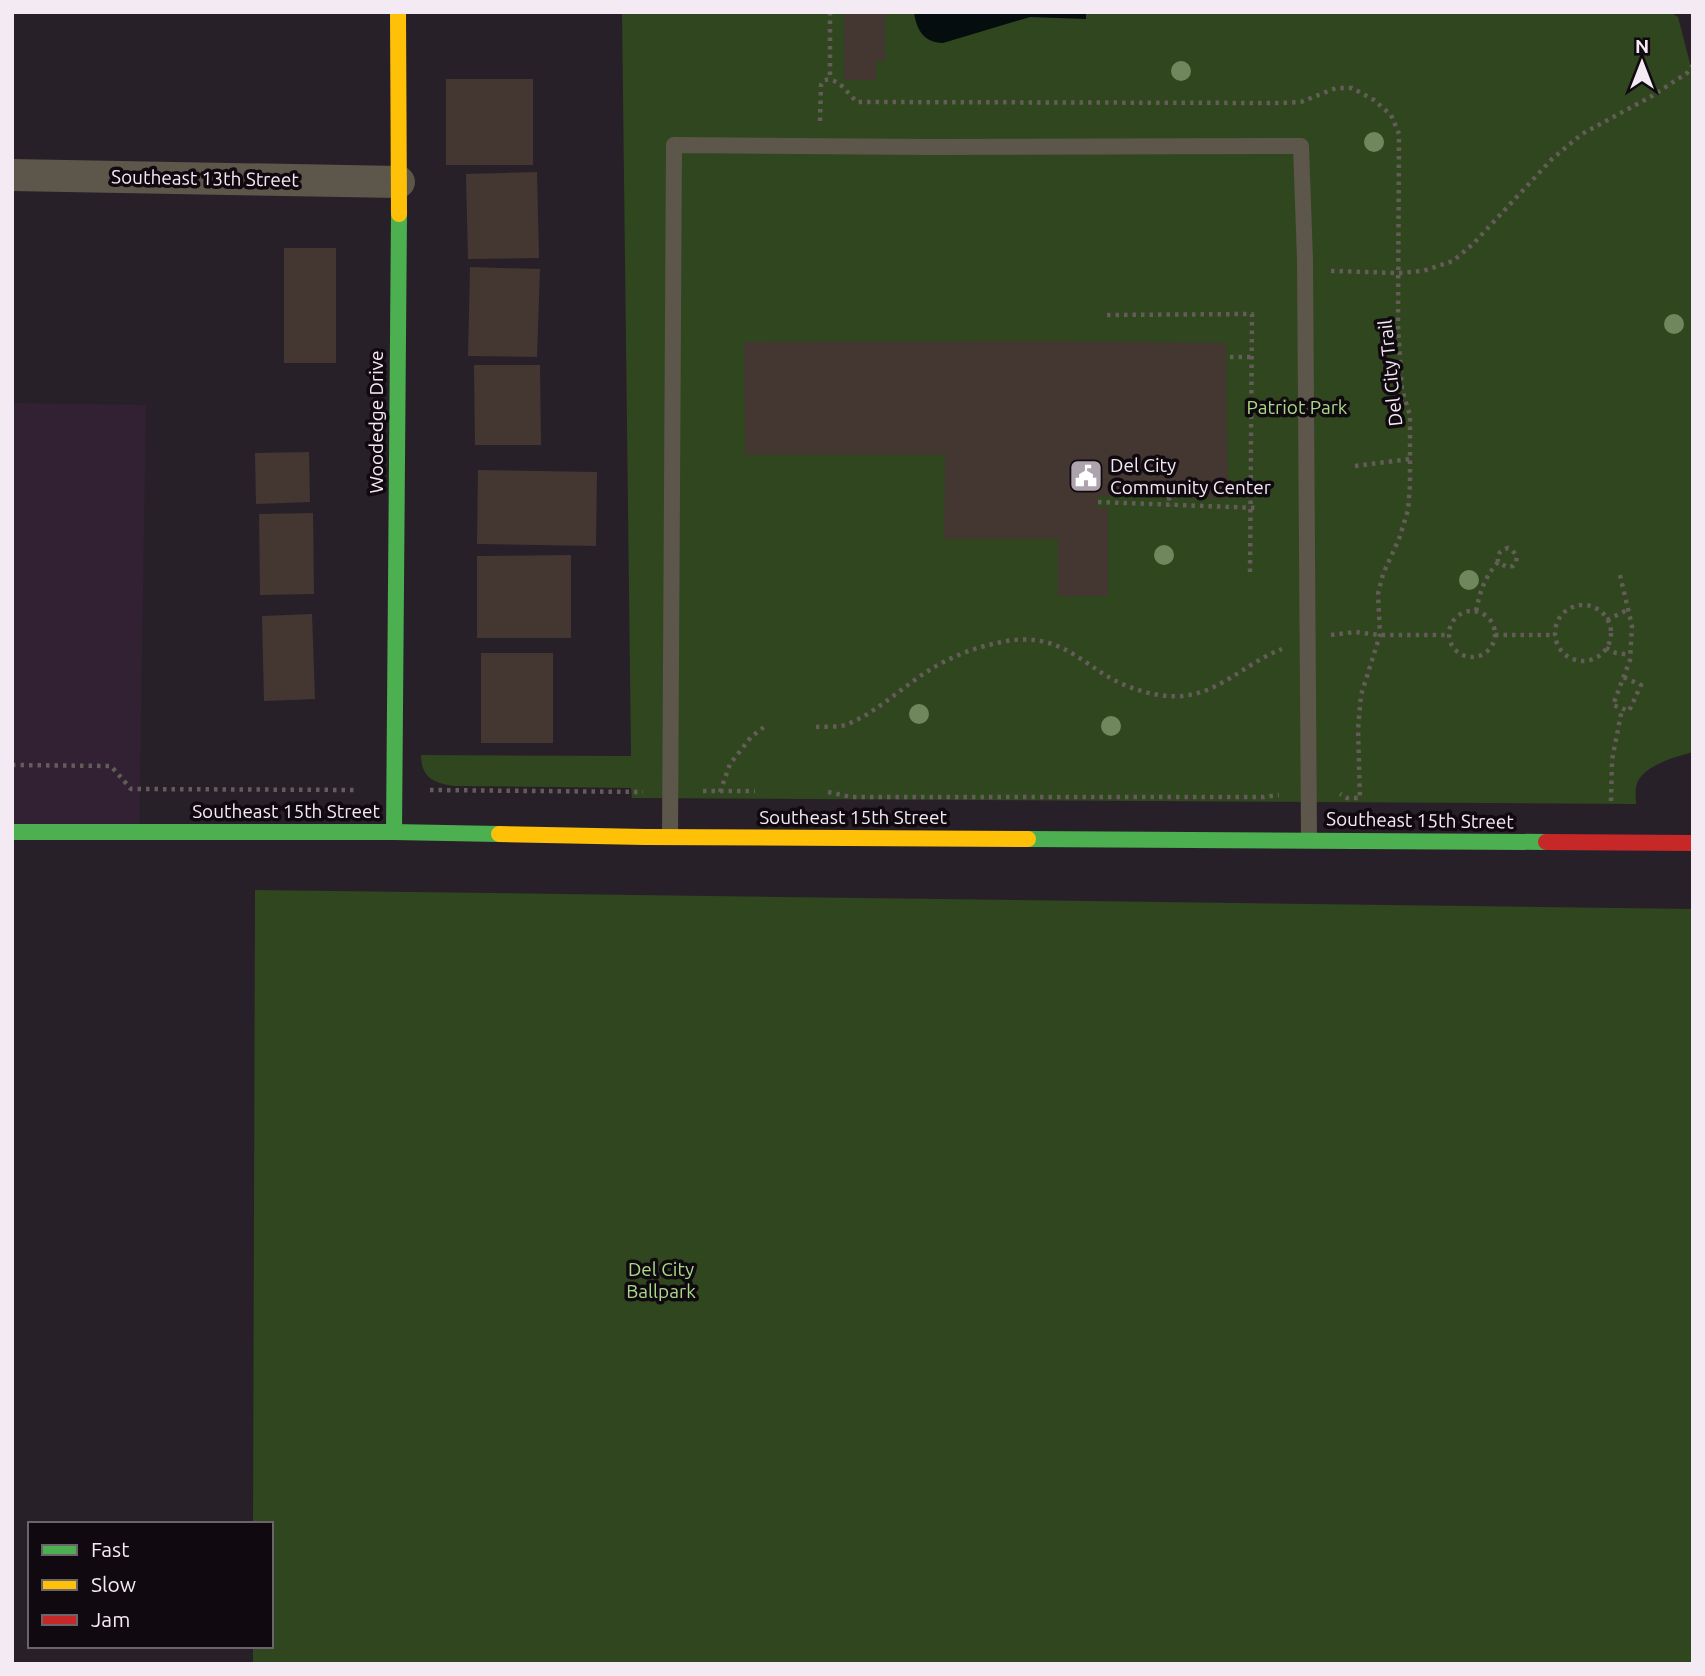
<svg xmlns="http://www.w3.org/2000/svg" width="1705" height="1676" viewBox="0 0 1705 1676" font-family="Ubuntu,sans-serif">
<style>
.built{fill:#322133}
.green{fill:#30461e}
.water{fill:#050d0e}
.building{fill:#443631}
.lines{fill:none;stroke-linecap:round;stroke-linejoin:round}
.path{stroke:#635c58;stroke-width:4.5;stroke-dasharray:3.5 5;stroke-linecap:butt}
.lane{stroke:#5d564b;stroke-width:16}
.street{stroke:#5d564b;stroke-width:32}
.fast{stroke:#4caf50;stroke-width:16}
.slow{stroke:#ffc107;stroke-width:16}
.jam{stroke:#c62828;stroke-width:16}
.tree{fill:#70865d}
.labels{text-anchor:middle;stroke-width:7;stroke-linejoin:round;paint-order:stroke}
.street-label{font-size:19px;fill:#f4eaf4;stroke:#100a10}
.park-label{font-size:19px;fill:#aada89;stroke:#100a10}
.poi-label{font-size:19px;fill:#f4eaf4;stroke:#100a10;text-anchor:start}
</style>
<rect width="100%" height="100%" fill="#282028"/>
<!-- built -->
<polygon class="built" points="12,403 146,405 139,832 12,827"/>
<!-- green -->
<g class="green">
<path d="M622,12H1670L1678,17L1693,75V752C1675,757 1640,766 1636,787C1635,792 1636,799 1636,804L632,798L631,788L456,786C436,784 421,779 421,755L631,756Z"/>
<polygon points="255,890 1693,909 1693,1664 253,1664 253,1646 271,1646 271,1524 253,1524"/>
</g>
<!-- water -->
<path class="water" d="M914,12H1086V19L1030,17L943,43C924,43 916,29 914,12Z"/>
<!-- building -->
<g class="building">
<polygon points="844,12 885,12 885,61 876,61 876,80 844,80"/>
<rect x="446" y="79" width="87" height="86"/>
<polygon points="537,172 539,258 468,259 466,174"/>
<rect x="284" y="248" width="52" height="115"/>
<polygon points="470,267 540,269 537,357 468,356"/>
<polygon points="1053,341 1226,343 1228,498 1098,496 1097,508 1108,508 1108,596 1058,596 1058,539 944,539 945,455 745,455 744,342"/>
<polygon points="474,365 540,365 541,445 475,445"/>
<polygon points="309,452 310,502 256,504 255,453"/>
<polygon points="478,470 597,472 596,546 477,544"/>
<polygon points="313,513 314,594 260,595 259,514"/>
<polygon points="571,555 571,638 477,638 477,556"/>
<polygon points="312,614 315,699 264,701 262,616"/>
<rect x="481" y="653" width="72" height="90"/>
</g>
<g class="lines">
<!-- path -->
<g class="path">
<polyline points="830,12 830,79"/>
<path d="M820,121L821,85L824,80C839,77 847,93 857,102L1280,103L1301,102L1336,88H1352L1374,100L1391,115L1399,134L1398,325L1402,390L1410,415V485L1408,510L1399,539L1383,574L1378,594L1380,635L1361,695L1358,729L1360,798H1347L1340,794"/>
<polyline points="1331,271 1398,273 1423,271 1453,261 1473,244 1552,159 1582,134 1652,96 1687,73 1693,65"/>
<polyline points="1107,315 1252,314 1250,573"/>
<polyline points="1230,357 1252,357"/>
<polyline points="1355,466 1410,459"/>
<polyline points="1169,497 1170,506"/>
<polyline points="1098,502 1258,508"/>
<polyline points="1620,575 1632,626 1630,660 1613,705 1629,711 1641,685 1623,677"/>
<circle cx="1583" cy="633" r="28"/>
<circle cx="1472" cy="634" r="23"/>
<path d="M1476,611C1480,591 1485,577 1498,562L1507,567L1513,566L1516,562L1517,556L1512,550L1508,548C1500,550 1497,554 1498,562"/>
<polyline points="1607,620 1629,609"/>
<polyline points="1331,635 1355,632 1380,635 1448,635"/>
<polyline points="1495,635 1555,635"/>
<polyline points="1606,648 1616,653 1630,655"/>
<path d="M816,727C826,726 838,728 848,724C877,712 901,688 928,671C948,658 973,648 997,643C1012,639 1029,638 1045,642C1067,647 1086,663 1105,675C1127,688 1156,698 1182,696C1220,693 1247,662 1282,649"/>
<polyline points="12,765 111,766 131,789 358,790"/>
<polyline points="430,790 643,792"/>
<polyline points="703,791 755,791"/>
<polyline points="720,792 730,764 751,737 764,727"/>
<polyline points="828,792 851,797 1264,797 1279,795"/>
<polyline points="1611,801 1612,760 1622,709"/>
</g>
<!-- lane -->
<polyline class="lane" points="670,837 674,145 931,147 1301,146 1305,260 1309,840"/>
<!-- street -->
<polyline class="street" points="12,175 399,182"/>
<!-- fast -->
<g class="fast">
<polyline points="12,832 394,832 499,834"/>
<polyline points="394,832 399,214"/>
<polyline points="1028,839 1546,842"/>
</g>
<!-- slow -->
<g class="slow">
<polyline points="398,12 399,214"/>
<polyline points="499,834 645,837 1028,839"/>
</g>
<!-- jam -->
<polyline class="jam" points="1546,842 1693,843"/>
</g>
<!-- trees -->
<g class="tree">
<circle cx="1181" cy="71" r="10"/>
<circle cx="1374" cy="142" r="10"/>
<circle cx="1674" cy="324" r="10"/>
<circle cx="1164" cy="555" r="10"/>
<circle cx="1469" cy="580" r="10"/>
<circle cx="919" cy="714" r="10"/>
<circle cx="1111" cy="726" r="10"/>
</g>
<!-- icons -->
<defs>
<symbol id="civic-square" viewBox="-11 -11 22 22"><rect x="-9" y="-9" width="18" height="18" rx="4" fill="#ada3ad" stroke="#100a10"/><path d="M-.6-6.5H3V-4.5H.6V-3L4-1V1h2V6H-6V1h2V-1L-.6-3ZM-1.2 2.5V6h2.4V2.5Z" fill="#fff"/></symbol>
</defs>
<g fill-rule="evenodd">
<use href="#civic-square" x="1067" y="457" width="38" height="38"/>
</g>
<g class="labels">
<!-- street labels -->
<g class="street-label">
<text transform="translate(205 178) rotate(1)" y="7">Southeast 13th Street</text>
<text transform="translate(1390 373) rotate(-96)" y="7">Del City Trail</text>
<text transform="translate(376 422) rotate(-90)" y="7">Woodedge Drive</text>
<text x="286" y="818">Southeast 15th Street</text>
<text x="853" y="824">Southeast 15th Street</text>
<text transform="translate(1420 820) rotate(1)" y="7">Southeast 15th Street</text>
</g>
<!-- park labels -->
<g class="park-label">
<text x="1297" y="414">Patriot Park</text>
<text x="661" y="1276">Del City<tspan x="661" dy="22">Ballpark</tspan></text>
</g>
<!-- poi labels -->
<g class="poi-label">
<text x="1110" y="472">Del City<tspan x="1110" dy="22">Community Center</tspan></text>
</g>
</g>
<!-- border -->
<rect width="1705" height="1676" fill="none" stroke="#f4eaf4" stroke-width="28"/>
<!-- legend -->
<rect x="28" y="1522" width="245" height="126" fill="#100a10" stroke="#6b646b" stroke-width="2"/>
<rect x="42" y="1545" width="35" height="10" fill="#4caf50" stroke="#6b646b" stroke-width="2"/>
<text x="91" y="1557" font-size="21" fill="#f4eaf4">Fast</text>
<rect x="42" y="1580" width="35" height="10" fill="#ffc107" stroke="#6b646b" stroke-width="2"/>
<text x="91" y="1592" font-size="21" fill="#f4eaf4">Slow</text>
<rect x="42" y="1615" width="35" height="10" fill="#c62828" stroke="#6b646b" stroke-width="2"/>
<text x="91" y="1627" font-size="21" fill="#f4eaf4">Jam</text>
<!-- north arrow -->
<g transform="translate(1642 63)" stroke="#100a10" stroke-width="5" paint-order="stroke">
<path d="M0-5L12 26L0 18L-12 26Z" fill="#f4eaf4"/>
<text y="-10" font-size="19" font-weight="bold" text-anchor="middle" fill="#f4eaf4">N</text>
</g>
</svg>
